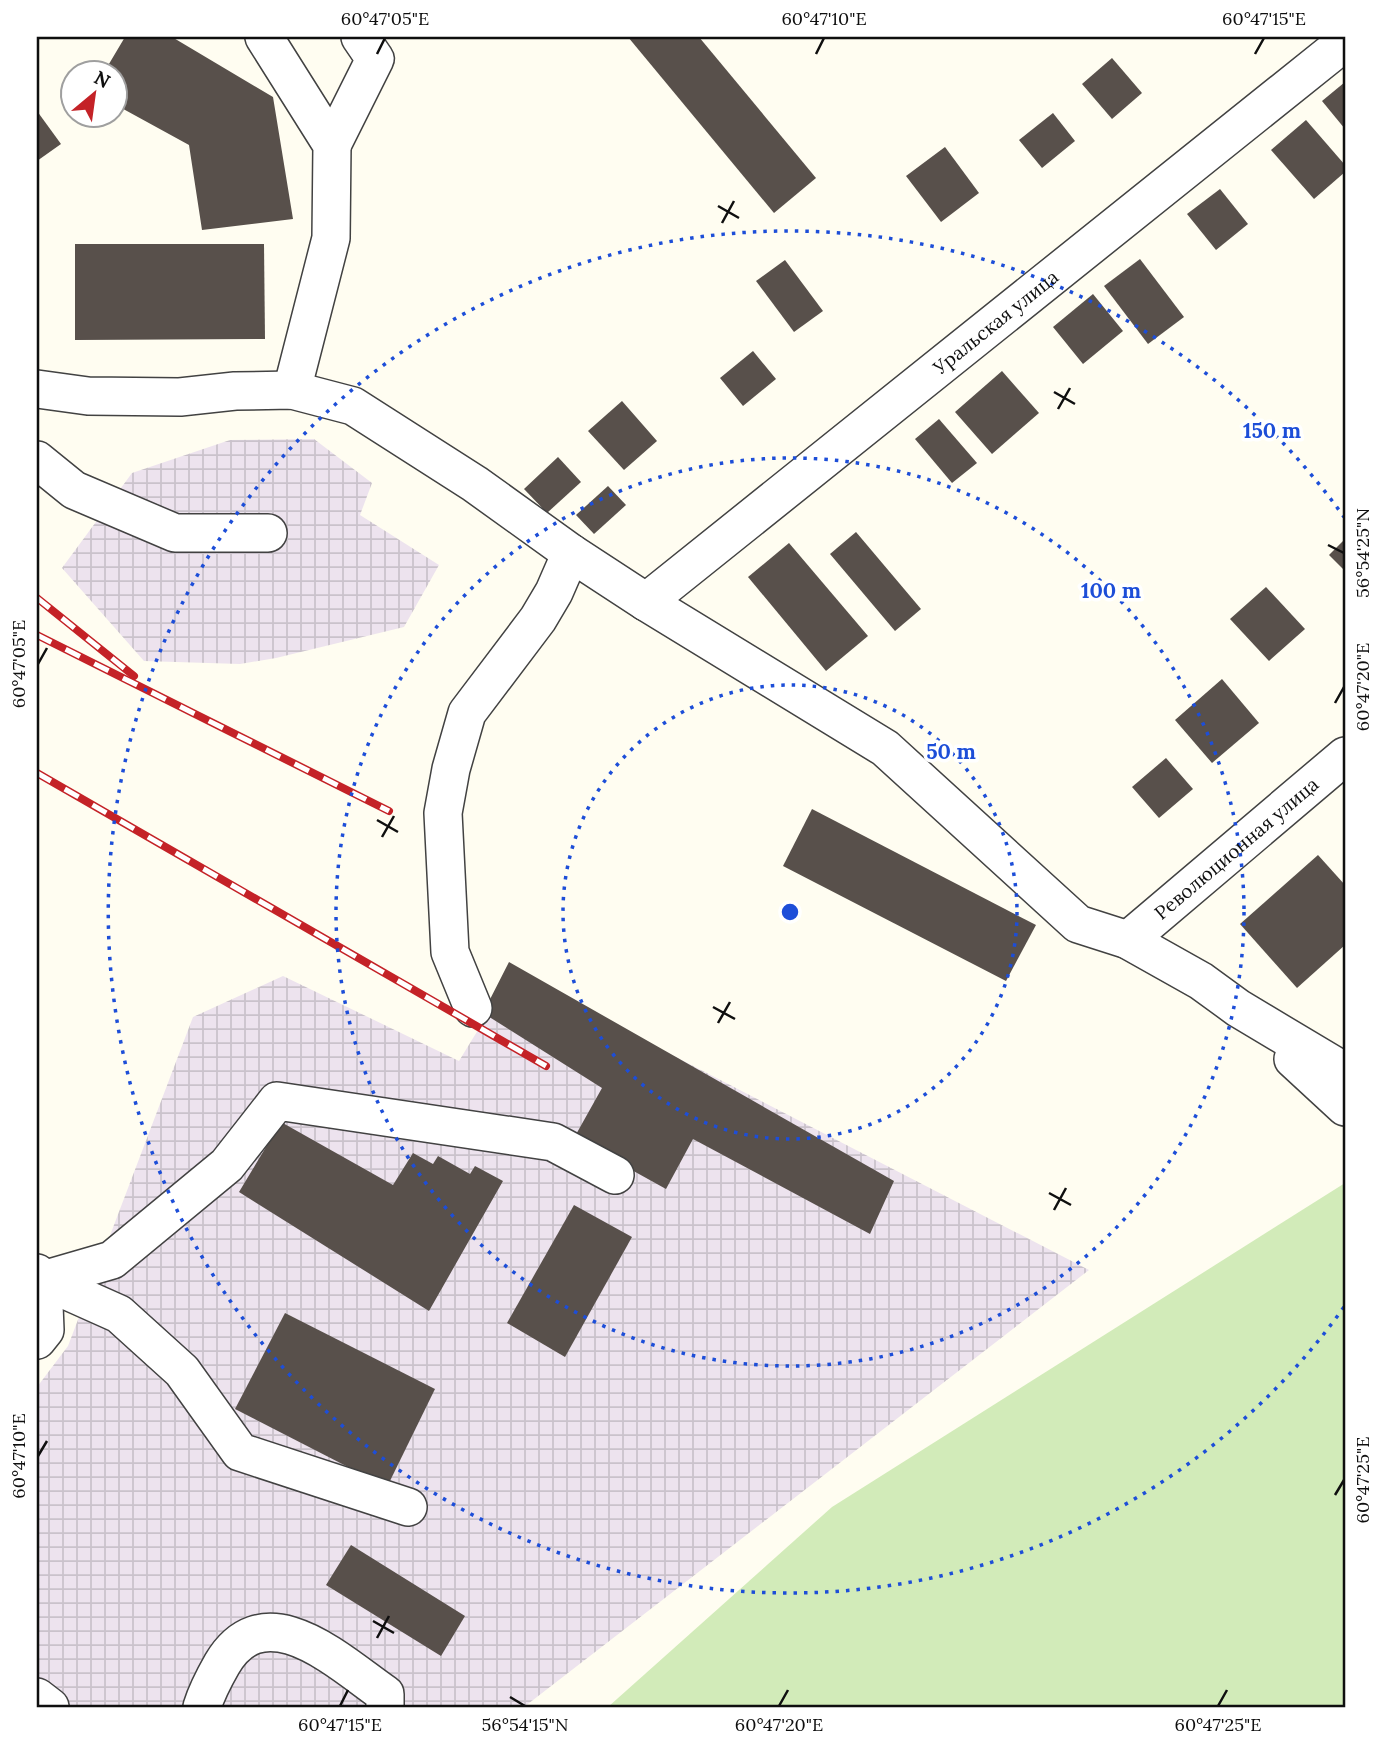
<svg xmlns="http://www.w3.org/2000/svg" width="1382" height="1744" viewBox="0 0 1382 1744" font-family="Lora,serif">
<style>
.industrial{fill:url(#industrial-grid)}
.grass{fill:#d2ebb9}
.building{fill:#58504b}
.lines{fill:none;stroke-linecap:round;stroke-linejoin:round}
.minor-casing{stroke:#424242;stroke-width:40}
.minor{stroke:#fff;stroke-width:37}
.rail-casing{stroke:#c42227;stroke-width:8}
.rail{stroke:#fff;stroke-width:5;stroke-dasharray:16;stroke-linecap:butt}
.ticks{fill:none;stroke:#0f0f0f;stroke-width:2.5}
.ring{fill:none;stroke:#1d4ed8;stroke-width:3.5;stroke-dasharray:3.5 7}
.labels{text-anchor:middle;stroke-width:7;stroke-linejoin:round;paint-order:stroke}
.street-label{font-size:19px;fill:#0f0f0f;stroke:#fff}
.centre{fill:#1d4ed8;stroke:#fff;stroke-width:3.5}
.ring-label{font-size:21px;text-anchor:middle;font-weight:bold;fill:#1d4ed8;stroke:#fff;stroke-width:7;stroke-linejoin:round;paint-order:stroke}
.neatline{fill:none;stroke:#0f0f0f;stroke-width:2.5}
.ticks-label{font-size:18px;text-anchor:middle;fill:#0f0f0f}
</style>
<defs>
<pattern id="industrial-grid" width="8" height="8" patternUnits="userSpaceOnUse" patternTransform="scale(1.75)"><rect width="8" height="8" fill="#ede3ee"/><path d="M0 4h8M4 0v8" fill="none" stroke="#cac2cb"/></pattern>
</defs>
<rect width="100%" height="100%" fill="#fffdf1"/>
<!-- industrial -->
<g class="industrial">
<polygon points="314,439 372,483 360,515 439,565 404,627 276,658 240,664 144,661 62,568 132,473 230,440"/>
<polygon points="513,973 1089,1270 524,1707 37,1707 37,1387 68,1346 193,1017 283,976 459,1061"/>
</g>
<!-- grass -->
<polygon class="grass" points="1345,1183 1345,1707 608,1707 832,1507"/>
<!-- building -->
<g class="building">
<polygon points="125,37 172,37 273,97 293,219 202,230 189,145 116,105 116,74 103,74"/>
<polygon points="628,37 699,37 816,178 774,213"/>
<polygon points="1112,58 1142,93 1112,119 1082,84"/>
<polygon points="1345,82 1345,129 1322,101"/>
<polygon points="37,111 61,144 37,161"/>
<polygon points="1053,113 1075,141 1042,168 1019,140"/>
<polygon points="1306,120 1345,165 1345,172 1314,199 1271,150"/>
<polygon points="945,147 979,193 941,222 906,176"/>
<polygon points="1220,189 1248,224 1216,250 1187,214"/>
<polygon points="75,244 264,244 265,339 75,340"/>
<polygon points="1140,259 1184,317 1148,344 1104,286"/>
<polygon points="785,260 823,311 794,332 756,281"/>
<polygon points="1093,294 1123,331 1083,364 1053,327"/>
<polygon points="753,351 776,379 743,406 720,378"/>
<polygon points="1002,371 1039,413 992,454 955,412"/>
<polygon points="622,401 657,441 624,470 588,431"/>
<polygon points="939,419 977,463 952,483 915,439"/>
<polygon points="558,457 581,482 547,513 524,489"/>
<polygon points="608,486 626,505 594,534 576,515"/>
<polygon points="856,532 921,609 895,631 830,554"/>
<polygon points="1345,539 1345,571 1329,555"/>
<polygon points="789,543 868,636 826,671 748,577"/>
<polygon points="1266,587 1305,629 1269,661 1230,619"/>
<polygon points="1222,679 1259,723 1212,763 1175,720"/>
<polygon points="1166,758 1193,789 1159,818 1132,787"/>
<polygon points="812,809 1036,925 1006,981 783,866"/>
<polygon points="1318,855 1345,885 1345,945 1297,988 1240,924"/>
<polygon points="509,962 894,1181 870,1234 693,1139 666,1189 574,1138 602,1088 483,1013"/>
<polygon points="281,1122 393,1185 413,1153 433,1164 438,1156 470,1174 475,1166 503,1181 429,1311 239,1192"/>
<polygon points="574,1205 632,1237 565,1357 507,1323"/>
<polygon points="285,1313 435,1389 387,1487 235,1409"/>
<polygon points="351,1545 465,1616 441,1656 326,1585"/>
</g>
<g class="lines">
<defs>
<g id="minor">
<polyline points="264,37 332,145 331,238 292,390"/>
<polyline points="332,145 375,59 360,37"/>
<polyline points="37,389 88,396 180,397 235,391 292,390 353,406 475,484 571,553 646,602 885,748 1078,924 1128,940 1201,981 1238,1008 1345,1072"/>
<polyline points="37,460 74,490 175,533 268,533"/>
<path id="s1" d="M646,602L1345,42"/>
<path id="s2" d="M1128,940L1345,756"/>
<polyline points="473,1008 450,952 443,813 451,769 467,713 538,619 554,592 571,553"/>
<polyline points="1293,1059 1345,1107"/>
<polyline points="37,1273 43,1280 119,1314 182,1371 240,1452 408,1507"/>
<polyline points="43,1280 112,1260 227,1165 277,1101 553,1142 615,1175"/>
<polyline points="37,1340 45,1330 43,1280"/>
<polyline points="37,1697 50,1707"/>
<path d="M202,1707C207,1691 214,1678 222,1664C265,1591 340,1663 385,1694V1707"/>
</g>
</defs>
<!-- minor casing -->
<use href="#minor" class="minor-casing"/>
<!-- minor -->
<use href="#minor" class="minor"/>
<defs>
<g id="rail">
<polyline points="37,598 134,676"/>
<polyline points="37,635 389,811"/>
<polyline points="37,773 546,1066"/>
</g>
</defs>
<!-- rail casing -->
<use href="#rail" class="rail-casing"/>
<!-- rail -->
<use href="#rail" class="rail"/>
</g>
<!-- ticks -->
<path class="ticks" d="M377,54L385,38M816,54L824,38M1255,54L1264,38M718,206L739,218M722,223L734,201M1054,392L1075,404M1058,409L1070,388M1328,545L1344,553M38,664L47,648M1335,703L1344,687M377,820L398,832M382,837L394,816M713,1007L735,1019M718,1023L730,1002M1049,1193L1071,1205M1054,1210L1066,1188M38,1456L47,1441M1335,1495L1344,1480M373,1621L394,1633M377,1638L389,1616M510,1697L525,1706M340,1706L348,1690M779,1706L788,1690M1218,1706L1227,1690"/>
<!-- distance rings -->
<g class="ring">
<circle cx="790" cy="912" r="227"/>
<circle cx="790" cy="912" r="454"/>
<path d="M1344 1307A681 681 0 1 1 1344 517"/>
</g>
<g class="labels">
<!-- street labels -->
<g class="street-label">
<text dy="7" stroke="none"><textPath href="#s1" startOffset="448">Уральская улица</textPath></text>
<text dy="7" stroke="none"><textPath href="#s2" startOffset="142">Революционная улица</textPath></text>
</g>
</g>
<circle cx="790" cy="912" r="10" class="centre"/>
<g class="ring-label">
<text x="1272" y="438">150 m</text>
<text x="1111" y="598">100 m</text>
<text x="951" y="759">50 m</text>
</g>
<!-- border -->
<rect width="1382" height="1744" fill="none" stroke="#ffffff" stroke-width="77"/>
<!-- north arrow -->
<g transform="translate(94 94) rotate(29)"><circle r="33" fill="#ffffff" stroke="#9f9f9f" stroke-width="2"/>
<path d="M0-5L12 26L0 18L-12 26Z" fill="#c42227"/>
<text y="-10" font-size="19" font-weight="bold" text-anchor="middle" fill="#0f0f0f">N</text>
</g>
<rect x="38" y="38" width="1306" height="1668" class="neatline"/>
<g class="ticks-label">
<text x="385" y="25">60°47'05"E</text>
<text x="824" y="25">60°47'10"E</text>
<text x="1264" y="25">60°47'15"E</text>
<text transform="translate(1363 553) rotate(-90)" y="6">56°54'25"N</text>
<text transform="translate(19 664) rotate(-90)" y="6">60°47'05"E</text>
<text transform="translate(1363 687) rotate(-90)" y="6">60°47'20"E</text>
<text transform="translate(19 1456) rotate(-90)" y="6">60°47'10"E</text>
<text transform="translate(1363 1480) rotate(-90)" y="6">60°47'25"E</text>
<text x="340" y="1731">60°47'15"E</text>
<text x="525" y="1731">56°54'15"N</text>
<text x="779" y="1731">60°47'20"E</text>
<text x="1218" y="1731">60°47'25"E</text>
</g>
</svg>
